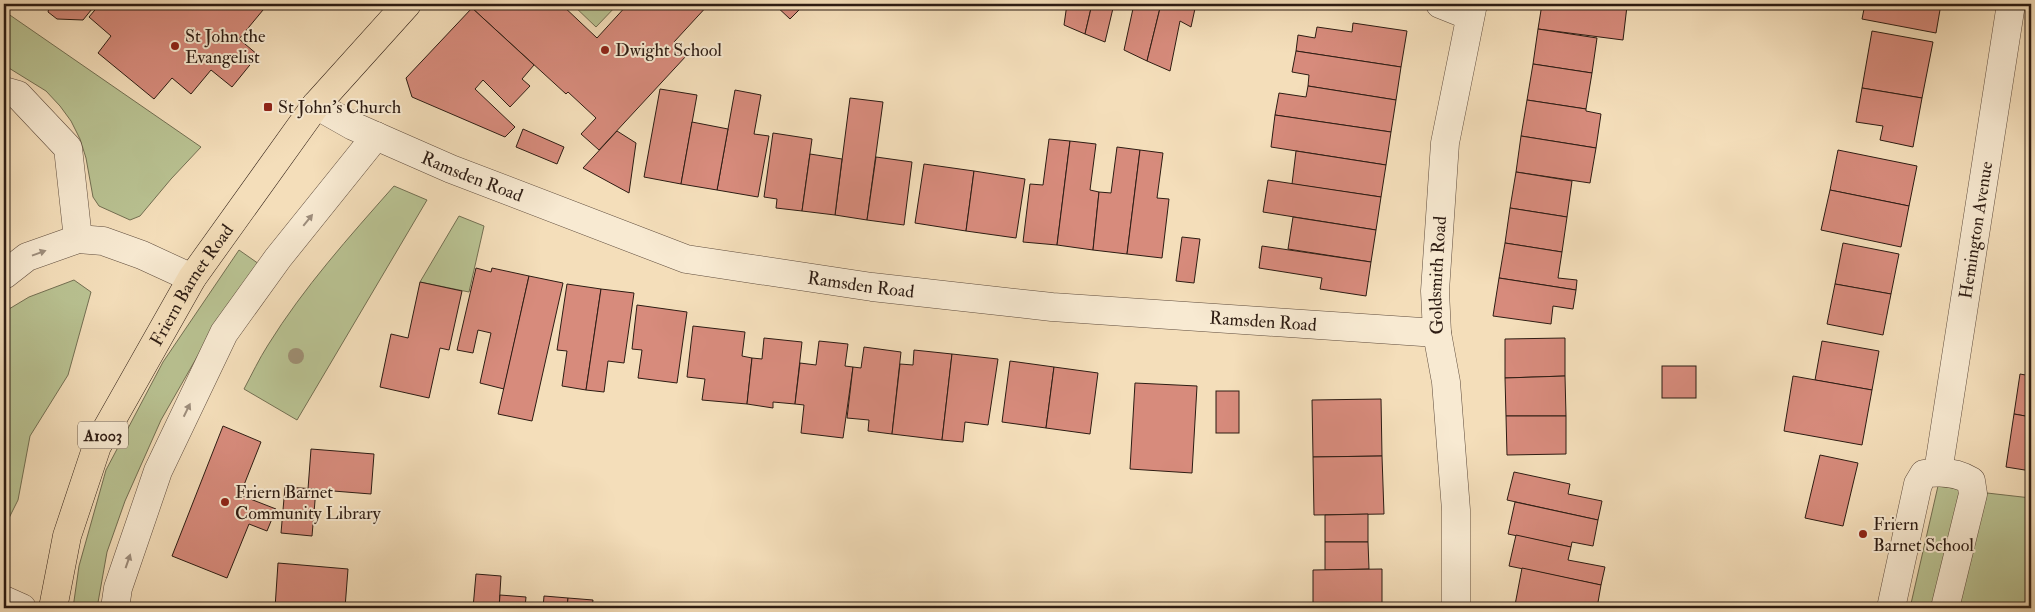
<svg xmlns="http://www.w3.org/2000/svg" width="2035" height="612" viewBox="0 0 2035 612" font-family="'IM FELL Double Pica',serif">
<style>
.green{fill:#b9c292;stroke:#736f52}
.building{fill:#d78b7c;stroke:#2d1c13}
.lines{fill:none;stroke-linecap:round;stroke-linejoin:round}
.minor-casing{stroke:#5f4c3d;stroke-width:29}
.major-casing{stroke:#2d1c13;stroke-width:29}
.minor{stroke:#f8ead2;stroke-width:28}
.major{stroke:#f4deba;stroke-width:28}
.tree{fill:#9e8f73}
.oneway{fill:#9d8d7c}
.poi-dot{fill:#8f2418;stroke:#f8ead2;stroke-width:2}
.labels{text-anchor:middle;stroke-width:4;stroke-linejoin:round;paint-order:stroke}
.shield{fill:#f8ead2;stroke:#6a5a4c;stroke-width:1}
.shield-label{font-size:16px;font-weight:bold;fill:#2d1c13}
.poi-label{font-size:18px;fill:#2d1c13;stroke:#f8ead2;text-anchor:start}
.street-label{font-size:18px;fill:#2d1c13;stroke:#f8ead2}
</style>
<rect width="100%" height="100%" fill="#f4deba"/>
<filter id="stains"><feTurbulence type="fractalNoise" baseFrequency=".004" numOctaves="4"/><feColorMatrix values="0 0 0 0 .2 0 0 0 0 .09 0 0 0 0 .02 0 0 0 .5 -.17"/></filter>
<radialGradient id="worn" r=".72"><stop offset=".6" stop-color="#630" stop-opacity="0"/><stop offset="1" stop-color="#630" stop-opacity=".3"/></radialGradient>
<!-- green -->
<g class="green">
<polygon points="572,4 618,4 596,27"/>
<polygon points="4,11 201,147 171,179 140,216 130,220 99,206 93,197 86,158 80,139 71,121 60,106 46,91 4,65"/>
<path d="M394,186L427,200L297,420L244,389C252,374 259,359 268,345C304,287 349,237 394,186Z"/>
<polygon points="459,216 484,226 469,292 420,282"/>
<polygon points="239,250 259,264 201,350 161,420 125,501 107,552 97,608 73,608 79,566 106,470 163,362"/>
<polygon points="74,280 91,292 68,375 30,436 18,500 4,528 4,312 29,297"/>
<polygon points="1938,486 1960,489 1935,608 1910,608"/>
<polygon points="1987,493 2031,498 2031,608 1957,608"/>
</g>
<!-- building -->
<g class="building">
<polygon points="50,4 49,4 96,4 83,20 57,19 48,12"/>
<polygon points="100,4 268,4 239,39 258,55 232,87 211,70 191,94 172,78 154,99 98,53 111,36 89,17"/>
<polygon points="476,4 561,4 597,38 628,4 709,4 674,42 687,55 599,150 581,134 596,118 568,92 566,94 472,8"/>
<polygon points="774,4 805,4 790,19"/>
<polygon points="1067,4 1092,4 1085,34 1064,25"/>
<polygon points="1092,4 1114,4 1105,42 1085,34"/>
<polygon points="1134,4 1161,4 1147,61 1124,50"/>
<polygon points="1161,4 1196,4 1191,27 1180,21 1170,71 1147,61"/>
<polygon points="1542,4 1615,4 1627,6 1623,40 1538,29"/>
<polygon points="1865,4 1941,4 1936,33 1862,19"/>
<polygon points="472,8 534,65 522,79 530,86 510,107 483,80 475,89 515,127 505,137 412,97 406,78"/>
<polygon points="1353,23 1407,31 1401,67 1296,51 1298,35 1315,38 1317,27 1352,32"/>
<polygon points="1538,29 1597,38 1592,73 1533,64"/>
<polygon points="1872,31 1933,42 1922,98 1862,88"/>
<polygon points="1296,51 1401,67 1396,100 1308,86 1309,75 1292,72"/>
<polygon points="1533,64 1592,73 1586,109 1527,100"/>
<polygon points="1308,86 1396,100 1391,132 1275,115 1279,93 1306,97"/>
<polygon points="1862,88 1922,98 1913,147 1880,140 1883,126 1856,122"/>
<polygon points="660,89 697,95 681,184 644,177"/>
<polygon points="735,90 761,95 754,134 769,136 758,197 717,190"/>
<polygon points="850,98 883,102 867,220 835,215"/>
<polygon points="1527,100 1586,109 1586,111 1601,114 1596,148 1521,136"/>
<polygon points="1275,115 1391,132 1386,165 1271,147"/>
<polygon points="692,122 728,129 717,190 681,184"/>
<polygon points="523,129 564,147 557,164 516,147"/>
<polygon points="617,131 636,143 629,193 583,168"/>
<polygon points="773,133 812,139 802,211 776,208 777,199 764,197"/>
<polygon points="1521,136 1596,148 1590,183 1516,172"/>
<polygon points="1049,139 1070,141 1057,245 1023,242 1030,184 1043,185"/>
<polygon points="1070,141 1096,144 1090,190 1099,192 1093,250 1057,245"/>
<polygon points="1117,147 1140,150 1127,254 1093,250 1099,192 1111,193"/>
<polygon points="1140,150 1163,153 1157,198 1169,199 1162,258 1127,254"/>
<polygon points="1838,150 1917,166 1909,206 1830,190"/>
<polygon points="1296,151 1386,165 1381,197 1292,184"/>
<polygon points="810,154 842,159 835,215 802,211"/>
<polygon points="876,157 912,162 904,225 867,220"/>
<polygon points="924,164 974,171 966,231 915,223"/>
<polygon points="974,171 1025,179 1016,238 966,231"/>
<polygon points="1516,172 1572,181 1567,217 1510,208"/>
<polygon points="1268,180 1381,197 1376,230 1263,212"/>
<polygon points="1830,190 1909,206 1901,247 1821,230"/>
<polygon points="1510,208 1567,217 1562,252 1505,243"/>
<polygon points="1293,217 1376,230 1371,262 1288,249"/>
<polygon points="1182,237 1200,239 1194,283 1176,281"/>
<polygon points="1505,243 1562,252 1558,278 1577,280 1576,290 1499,278"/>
<polygon points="1843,243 1899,254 1891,294 1835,284"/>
<polygon points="1262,246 1371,262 1366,296 1320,289 1322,278 1259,268"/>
<polygon points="476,268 491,272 492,268 529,276 504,389 480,383 491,333 478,330 473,353 457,350"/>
<polygon points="529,276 563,283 532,421 498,414"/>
<polygon points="1499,278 1576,290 1573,309 1553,306 1551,324 1493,316"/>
<polygon points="420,282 462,291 449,350 440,348 429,398 380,387 391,334 408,338"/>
<polygon points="567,284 601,289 586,390 562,386 567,351 557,350"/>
<polygon points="1835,284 1891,294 1883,335 1827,324"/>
<polygon points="601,289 634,293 624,363 608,361 604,392 586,390"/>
<polygon points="637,305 687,312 677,383 638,378 642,350 632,349"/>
<polygon points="693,326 745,332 742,356 752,358 747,404 702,400 705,379 687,377"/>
<polygon points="764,338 802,342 795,404 773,402 773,408 747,404 752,358 762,359"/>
<polygon points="1565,338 1565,376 1505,378 1505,339"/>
<polygon points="819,341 848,344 845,366 853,367 843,438 801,433 804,405 795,404 800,363 816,365"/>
<polygon points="1822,341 1879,351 1872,390 1815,380"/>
<polygon points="864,347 901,352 892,434 868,431 869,420 847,418 853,367 861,368"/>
<polygon points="914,350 952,354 942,440 892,434 900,364 913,365"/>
<polygon points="952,354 998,359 988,425 965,422 963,442 942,440"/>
<polygon points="1010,361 1054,367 1046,428 1002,422"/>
<rect x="1662" y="366" width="34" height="32"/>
<polygon points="1054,367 1098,373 1090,434 1046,428"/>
<polygon points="2020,374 2031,376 2031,417 2014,414"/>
<polygon points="1565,376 1566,416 1506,416 1505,378"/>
<polygon points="1793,376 1872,390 1862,445 1784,431"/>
<polygon points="1135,383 1197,386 1192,473 1130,469"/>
<rect x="1216" y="391" width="23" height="42"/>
<polygon points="1381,399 1382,456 1313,457 1312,400"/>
<polygon points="2014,414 2031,417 2031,471 2006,467"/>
<polygon points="1506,416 1566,416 1566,454 1507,455"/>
<polygon points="223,426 261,442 240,495 276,509 267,531 249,524 227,578 172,556"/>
<polygon points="311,449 374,454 371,494 308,489"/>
<polygon points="1820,455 1858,463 1843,526 1805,518"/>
<polygon points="1382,456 1384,514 1314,515 1313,457"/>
<polygon points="1514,472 1570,484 1568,494 1602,501 1598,520 1507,500"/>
<polygon points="285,487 316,489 312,536 281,533"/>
<polygon points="1515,502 1598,520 1593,546 1572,542 1571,547 1508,534"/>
<polygon points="1368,514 1368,542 1325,542 1325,515"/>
<polygon points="1516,535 1571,547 1568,560 1605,567 1601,585 1509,566"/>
<polygon points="1325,542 1368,542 1369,569 1325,570"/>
<polygon points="278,563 348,569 345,608 275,608"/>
<polygon points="1522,568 1601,585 1597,608 1582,608 1566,605 1566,608 1527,608 1515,605"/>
<polygon points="1382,569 1382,608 1313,608 1313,570"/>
<polygon points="476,574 501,576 499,608 473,608"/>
<polygon points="500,595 526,597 525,608 499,608"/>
<polygon points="544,596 568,598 567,608 543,608"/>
<polygon points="568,598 593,600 592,608 567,608"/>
</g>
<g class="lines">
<defs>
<g id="minor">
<polyline points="1440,4 1470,16"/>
<polyline points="4,91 18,95 68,148 78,239"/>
<path id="s1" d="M316,105L353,126L451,169L686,259L872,287L1052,307L1437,333"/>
<polyline points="4,275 27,257 78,239 103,241 142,255 192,278"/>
<path id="s2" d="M1938,472L2011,4"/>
<polyline points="4,600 22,608"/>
<polyline points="115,608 118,588 158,471 224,333 278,258 376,136"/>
<path id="s3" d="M1456,608V510L1446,382L1437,333L1435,291L1445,143L1473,4"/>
<path d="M1891,608L1918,484L1924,474C1941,471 1956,472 1971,481L1973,494L1945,608"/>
</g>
<g id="major">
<path id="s4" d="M53,608L67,536L97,446L192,278L316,105L407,4"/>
</g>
</defs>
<!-- minor casing -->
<use href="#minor" class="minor-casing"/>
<!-- major casing -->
<use href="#major" class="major-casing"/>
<!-- minor -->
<use href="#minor" class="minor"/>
<!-- major -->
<use href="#major" class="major"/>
</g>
<!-- trees -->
<circle class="tree" cx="296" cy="356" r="8"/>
<!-- one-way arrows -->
<defs><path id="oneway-solid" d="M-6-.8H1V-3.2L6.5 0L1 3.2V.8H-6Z" transform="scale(1.25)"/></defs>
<g class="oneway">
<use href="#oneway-solid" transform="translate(308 220) rotate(-51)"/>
<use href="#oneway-solid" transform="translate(39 253) rotate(-20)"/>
<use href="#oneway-solid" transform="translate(187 410) rotate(-64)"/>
<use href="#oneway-solid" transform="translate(128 561) rotate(-71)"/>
</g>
<!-- markers -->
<g class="poi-dot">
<circle cx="175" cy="46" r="5"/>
<circle cx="605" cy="50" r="5"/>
<rect x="263" y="102" width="10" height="10" rx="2.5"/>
<circle cx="225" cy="502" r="5"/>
<circle cx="1863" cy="534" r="5"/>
</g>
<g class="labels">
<!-- shield labels -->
<rect class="shield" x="78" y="421.5" width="50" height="27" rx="4"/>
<g class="shield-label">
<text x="103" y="441">A1003</text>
</g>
<!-- poi labels -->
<g class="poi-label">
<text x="185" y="42">St John the<tspan x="185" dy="21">Evangelist</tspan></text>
<text x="615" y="56">Dwight School</text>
<text x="278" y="113">St John's Church</text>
<text x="235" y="498">Friern Barnet<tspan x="235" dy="21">Community Library</tspan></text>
<text x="1873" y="530">Friern<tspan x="1873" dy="21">Barnet School</tspan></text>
</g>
<!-- street labels -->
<g class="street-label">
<text dy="6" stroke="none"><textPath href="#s1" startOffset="172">Ramsden Road</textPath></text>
<text dy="6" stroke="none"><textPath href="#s2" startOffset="245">Hemington Avenue</textPath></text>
<text dy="6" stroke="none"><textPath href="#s3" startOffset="334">Goldsmith Road</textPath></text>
<text dy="6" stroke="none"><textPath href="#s1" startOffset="578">Ramsden Road</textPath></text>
<text dy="6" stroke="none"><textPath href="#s4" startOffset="355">Friern Barnet Road</textPath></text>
<text dy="6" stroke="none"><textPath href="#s1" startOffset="982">Ramsden Road</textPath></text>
</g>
</g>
<!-- margin -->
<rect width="2035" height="612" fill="none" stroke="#f4deba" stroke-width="20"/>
<rect x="5" y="5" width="2025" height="602" fill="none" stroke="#2d1c13" stroke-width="2.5"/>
<rect x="10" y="10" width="2015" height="592" fill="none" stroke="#2d1c13"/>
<rect width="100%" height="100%" filter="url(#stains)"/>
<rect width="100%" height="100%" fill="url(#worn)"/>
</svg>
